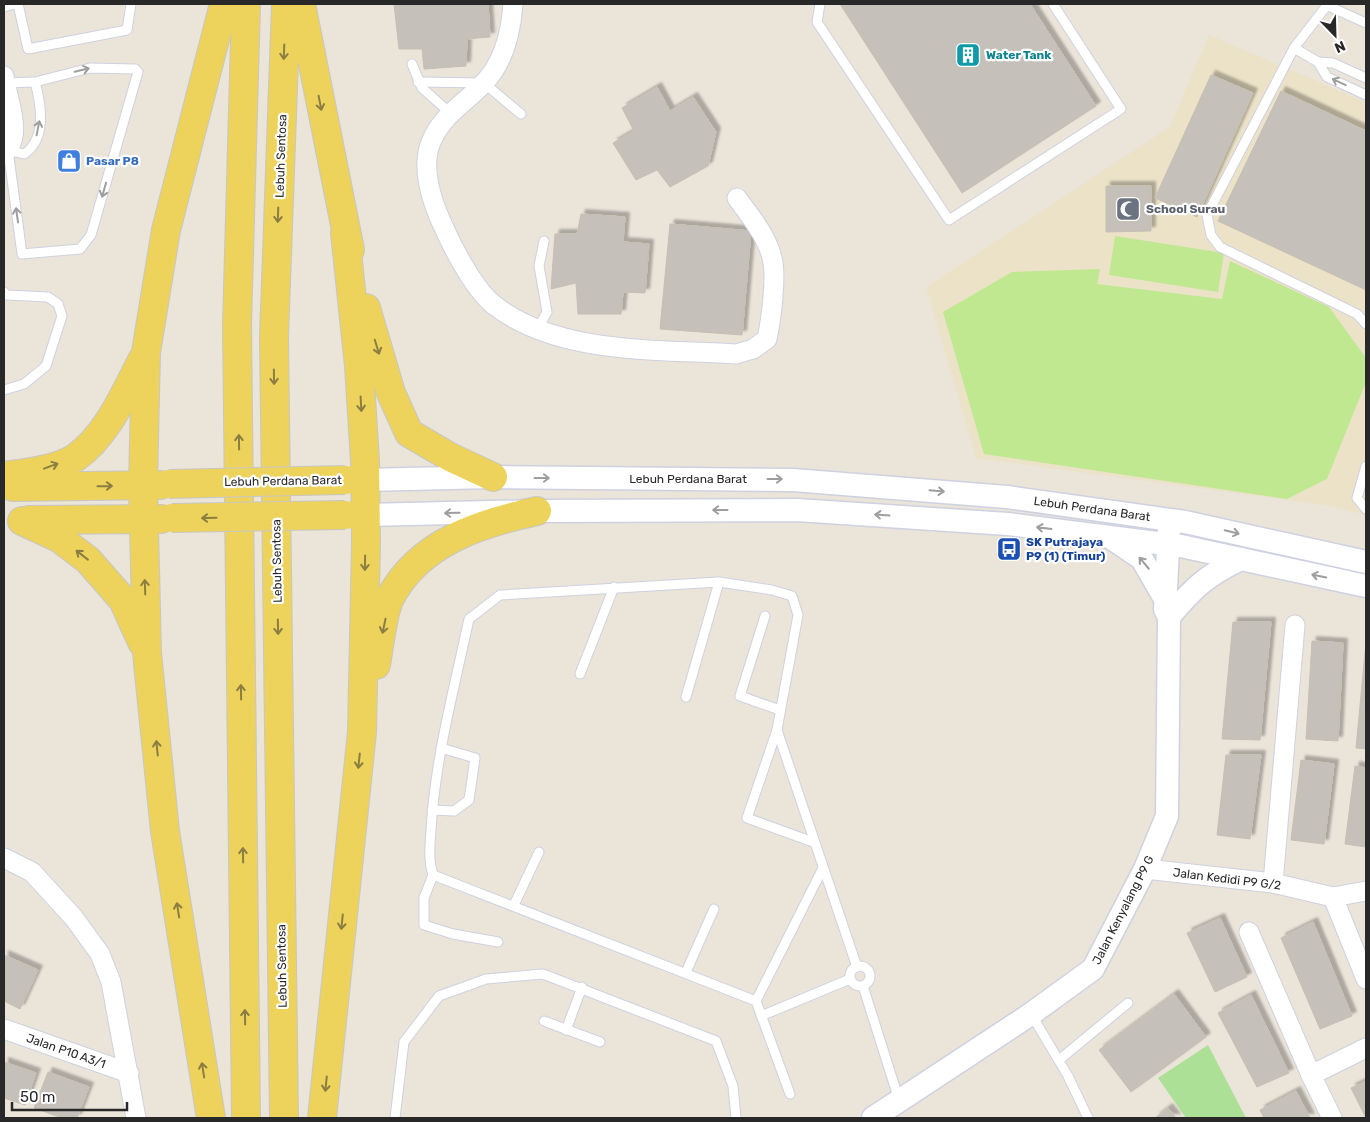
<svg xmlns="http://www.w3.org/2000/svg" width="1370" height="1122" viewBox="0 0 1370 1122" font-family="Rubik,sans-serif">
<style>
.education{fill:#ece2c8}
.green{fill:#abe096}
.pitch{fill:#bfe891}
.building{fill:#c5c0b9;stroke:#c5c0b3;filter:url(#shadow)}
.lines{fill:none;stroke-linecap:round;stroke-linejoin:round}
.service-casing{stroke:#ced1e1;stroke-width:11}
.minor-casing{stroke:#ced1e1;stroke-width:21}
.tertiary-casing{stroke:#ced1e1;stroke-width:25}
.primary-casing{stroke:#c7c7c7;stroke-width:30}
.service{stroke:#fff;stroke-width:9}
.minor{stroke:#fff;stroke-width:19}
.tertiary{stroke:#fff;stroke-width:22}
.primary{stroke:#edd35b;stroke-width:28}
.primary-bridge-casing{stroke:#c7c7c7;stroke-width:30;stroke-linecap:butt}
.primary-bridge{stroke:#edd35b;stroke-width:28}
.oneway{stroke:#8a7e42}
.oneway2{stroke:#9e9e9e}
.labels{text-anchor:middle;stroke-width:4.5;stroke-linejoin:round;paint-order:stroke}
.culture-label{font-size:12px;font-weight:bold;fill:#0d838f;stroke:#fff;text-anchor:start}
.street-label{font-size:12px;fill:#282828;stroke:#fff}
.shop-label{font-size:12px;font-weight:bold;fill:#366cbe;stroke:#fff;text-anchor:start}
.worship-label{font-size:12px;font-weight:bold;fill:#5b616d;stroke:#fff;text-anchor:start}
.transit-label{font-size:12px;font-weight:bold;fill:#164399;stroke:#fff;text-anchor:start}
</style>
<defs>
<filter id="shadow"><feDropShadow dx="4.5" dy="-4.5" stdDeviation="1" flood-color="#0004"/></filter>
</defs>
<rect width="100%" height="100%" fill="#eae4d9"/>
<!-- education -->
<polygon class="education" points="1209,35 1366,102 1366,515 1331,506 976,458 926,287 1170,127"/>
<!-- green -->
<polygon class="green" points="1208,1045 1246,1118 1186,1118 1158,1078"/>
<!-- pitch -->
<g class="pitch">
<polygon points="1115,236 1224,253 1218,292 1109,275"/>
<polygon points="1230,261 1329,307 1366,358 1366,382 1327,479 1287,499 984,454 943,312 1012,272 1100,269 1097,284 1222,299"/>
</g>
<!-- building -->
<g class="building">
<polygon points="394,4 488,4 490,37 467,39 466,66 424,69 422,49 399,49"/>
<polygon points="840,4 1030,4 1096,106 962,193"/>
<polygon points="1211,75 1253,93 1197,217 1155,198"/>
<polygon points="657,87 670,111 693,97 716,132 708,166 670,187 657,170 636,180 613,143 634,131 622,108"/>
<polygon points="1281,91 1366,131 1366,290 1218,221"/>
<polygon points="1106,186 1151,186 1151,231 1106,232"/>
<polygon points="581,214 625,217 623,242 649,244 645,293 623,292 621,314 578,314 576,283 551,289 555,234 577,234"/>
<polygon points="670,224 751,231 742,335 660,329"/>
<polygon points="1233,622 1271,622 1260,740 1222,739"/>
<polygon points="1312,641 1343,643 1338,741 1306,739"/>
<polygon points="1366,642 1366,749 1356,748"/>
<polygon points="1226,755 1261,755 1250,839 1217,835"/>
<polygon points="1301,760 1334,764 1324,844 1291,840"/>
<polygon points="1355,766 1366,768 1366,847 1345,844"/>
<polygon points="1220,918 1247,977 1215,992 1187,933"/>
<polygon points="1313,922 1352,1016 1320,1029 1281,938"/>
<polygon points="4,955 38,970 20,1009 4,1001"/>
<polygon points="1174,994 1206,1037 1131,1092 1099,1050"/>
<polygon points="1251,995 1289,1073 1257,1087 1218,1013"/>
<polygon points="4,1062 36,1073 25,1105 4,1098"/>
<polygon points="48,1072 89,1087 77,1118 62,1118 34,1108"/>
<polygon points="1366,1081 1366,1118 1351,1088"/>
<polygon points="1296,1091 1310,1118 1264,1118 1260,1110"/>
<polygon points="1168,1108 1176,1118 1155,1118"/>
</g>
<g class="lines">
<defs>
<g id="service">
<polyline points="18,4 28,49 127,30 131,4"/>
<polyline points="820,4 817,22 949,220 1121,109 1053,4"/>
<polyline points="1328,4 1294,48 1207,215 1211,235 1220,247 1357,314 1366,324"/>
<polyline points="1326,5 1366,23"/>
<polyline points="4,7 15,4"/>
<polyline points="1294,48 1318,62 1327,77 1366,95"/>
<polyline points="1318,62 1333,63 1366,78"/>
<polyline points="412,64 422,88 449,112"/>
<polyline points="418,82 484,83 521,114"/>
<path d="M5,83L35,82L90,68L135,69L138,72L91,235L80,249L22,254L8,150L24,154C47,139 41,104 35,82"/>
<polyline points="4,292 6,295 48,297 58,304 62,316 46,366 24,384 4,390"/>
<polyline points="537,330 547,312 539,266 544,241"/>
<polyline points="1366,466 1357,498 1366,509"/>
<polyline points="765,616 740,696 780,710"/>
<polyline points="580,674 614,587"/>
<polyline points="686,697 719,582"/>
<polyline points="777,730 747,818 813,842"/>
<polyline points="432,810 454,811 469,800 475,758 441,748"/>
<polyline points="433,875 424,898 424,925 453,934 498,942"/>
<polyline points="514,905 539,852"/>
<circle cx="860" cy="976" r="10"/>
<polyline points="686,972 714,909"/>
<polyline points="863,986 899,1100"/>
<polyline points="756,1001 823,868"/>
<polyline points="1031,1014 1068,1076 1088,1118"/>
<polyline points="761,1016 850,979"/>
<polyline points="544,1021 600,1042"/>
<polyline points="566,1030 582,987"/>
<polyline points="1059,1060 1128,1003"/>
<path d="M790,1094L756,1001L433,875C428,860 430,846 431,830C435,759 454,689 469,619L500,595L719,582L772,590L792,596L798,615L777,730L857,967"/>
<polyline points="395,1118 404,1042 439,996 486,979 543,974 716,1041 733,1086 736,1118"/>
</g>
<g id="minor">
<path d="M513,4C511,32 504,63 483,84C464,104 442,115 431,142C420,169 433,205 445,230C455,252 475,290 494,305C558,355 658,349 736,354L753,349L767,339C771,320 777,276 772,258C767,236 750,216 737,198"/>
<path d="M4,76C7,99 24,135 4,154"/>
<polyline points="4,858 32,872 74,918 100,954 111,982 136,1118"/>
<polyline points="1145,869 1273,883 1333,897 1366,891"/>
<polyline points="1273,883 1295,625"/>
<polyline points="1333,897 1366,979"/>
<polyline points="1249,932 1311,1075 1332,1118"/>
<polyline points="4,1029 129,1073"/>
<polyline points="1311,1075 1366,1048"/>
</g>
<g id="tertiary">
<polyline points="365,480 493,477 793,480 1007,497 1185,522 1366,562"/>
<polyline points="365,515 537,511 797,510 1008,524 1181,546 1366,586"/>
<polyline points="1114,540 1142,559 1165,599"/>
<path d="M1169,617C1193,588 1207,575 1241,559"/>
<polyline points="873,1118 1031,1014 1093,969 1145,869 1167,816 1169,617 1165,609 1169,529"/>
</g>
<g id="primary">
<polyline points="301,4 350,250"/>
<polyline points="366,308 391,393 409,433 450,457 493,477"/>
<path d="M4,476C26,473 55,470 75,458C107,436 125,393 142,360"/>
<polyline points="13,487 160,485"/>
<polyline points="29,520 161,519"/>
<polyline points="22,521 59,538 88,560 123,600 142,642"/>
<path d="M376,665C379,648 383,612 390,598C419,542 481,523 537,511"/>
<polyline points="211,1118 165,831 147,653 143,485 146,352 166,230 224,4"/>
<polyline points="246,1118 237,325 246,4"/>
<polyline points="284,1118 274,337 286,4"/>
<polyline points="322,1118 362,732 366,542 365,461 359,366 345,233"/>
</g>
</defs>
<!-- service casing -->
<use href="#service" class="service-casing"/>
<!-- minor casing -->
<use href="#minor" class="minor-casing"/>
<!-- tertiary casing -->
<use href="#tertiary" class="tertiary-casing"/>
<!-- primary casing -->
<use href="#primary" class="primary-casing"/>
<!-- service -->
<use href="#service" class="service"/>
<!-- minor -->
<use href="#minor" class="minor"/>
<!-- tertiary -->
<use href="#tertiary" class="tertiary"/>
<!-- primary -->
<use href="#primary" class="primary"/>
<defs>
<g id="primary-bridge">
<polyline points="169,484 345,480"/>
<polyline points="172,518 345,515"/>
</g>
</defs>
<!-- primary-bridge casing -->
<use href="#primary-bridge" class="primary-bridge-casing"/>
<!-- primary-bridge -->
<use href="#primary-bridge" class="primary-bridge"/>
</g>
<!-- one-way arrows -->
<defs><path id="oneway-shaft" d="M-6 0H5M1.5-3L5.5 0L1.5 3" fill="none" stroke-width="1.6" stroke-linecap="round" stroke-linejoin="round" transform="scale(1.25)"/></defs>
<g class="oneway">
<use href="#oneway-shaft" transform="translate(284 52) rotate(92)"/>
<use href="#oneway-shaft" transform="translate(320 103) rotate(79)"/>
<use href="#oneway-shaft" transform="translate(278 215) rotate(92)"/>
<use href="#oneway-shaft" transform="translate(377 347) rotate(73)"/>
<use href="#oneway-shaft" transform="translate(274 377) rotate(89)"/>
<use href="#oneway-shaft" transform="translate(361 404) rotate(87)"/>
<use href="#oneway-shaft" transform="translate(239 442) rotate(-91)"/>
<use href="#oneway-shaft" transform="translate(51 466) rotate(-20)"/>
<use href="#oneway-shaft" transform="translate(105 486) rotate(-1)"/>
<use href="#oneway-shaft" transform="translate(209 518) rotate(179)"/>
<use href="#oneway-shaft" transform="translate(82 555) rotate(-142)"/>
<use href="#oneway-shaft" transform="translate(365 563) rotate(91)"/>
<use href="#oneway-shaft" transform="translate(145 587) rotate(-92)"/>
<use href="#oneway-shaft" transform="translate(384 626) rotate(102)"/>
<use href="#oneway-shaft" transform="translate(278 627) rotate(89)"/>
<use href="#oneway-shaft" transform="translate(241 692) rotate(-91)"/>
<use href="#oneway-shaft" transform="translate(157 748) rotate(-96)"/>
<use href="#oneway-shaft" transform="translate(359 761) rotate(96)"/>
<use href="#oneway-shaft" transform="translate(243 855) rotate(-91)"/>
<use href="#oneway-shaft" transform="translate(178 910) rotate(-99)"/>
<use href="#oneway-shaft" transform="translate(342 922) rotate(96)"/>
<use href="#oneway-shaft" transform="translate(245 1017) rotate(-91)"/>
<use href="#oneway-shaft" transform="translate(203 1070) rotate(-99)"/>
<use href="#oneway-shaft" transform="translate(326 1084) rotate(96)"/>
</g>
<g class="oneway2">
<use href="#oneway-shaft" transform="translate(82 70) rotate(-13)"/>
<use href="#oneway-shaft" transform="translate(1339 82) rotate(-155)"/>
<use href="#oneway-shaft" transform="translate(38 128) rotate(-79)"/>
<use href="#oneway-shaft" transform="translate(104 190) rotate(106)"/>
<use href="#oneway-shaft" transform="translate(17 215) rotate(-98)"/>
<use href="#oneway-shaft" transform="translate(542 478)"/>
<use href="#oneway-shaft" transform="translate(775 479)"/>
<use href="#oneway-shaft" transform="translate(937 491) rotate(5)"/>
<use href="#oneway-shaft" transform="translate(720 510) rotate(180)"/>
<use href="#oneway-shaft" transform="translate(452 513) rotate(179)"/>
<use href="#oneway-shaft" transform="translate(882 515) rotate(-176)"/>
<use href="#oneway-shaft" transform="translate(1044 528) rotate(-173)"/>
<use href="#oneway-shaft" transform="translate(1232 532) rotate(13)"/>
<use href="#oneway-shaft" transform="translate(1144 563) rotate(-130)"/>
<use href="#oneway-shaft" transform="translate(1319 576) rotate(-168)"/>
</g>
<!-- icons -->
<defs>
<symbol id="building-square" viewBox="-11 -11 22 22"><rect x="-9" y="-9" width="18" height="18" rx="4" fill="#0f9aa8" stroke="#fff"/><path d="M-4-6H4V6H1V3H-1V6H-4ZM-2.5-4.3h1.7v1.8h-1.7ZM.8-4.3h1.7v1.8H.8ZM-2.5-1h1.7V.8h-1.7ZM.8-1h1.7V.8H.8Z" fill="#fff"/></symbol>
<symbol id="shop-square" viewBox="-11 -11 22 22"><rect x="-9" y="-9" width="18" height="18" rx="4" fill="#3f7fe0" stroke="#fff"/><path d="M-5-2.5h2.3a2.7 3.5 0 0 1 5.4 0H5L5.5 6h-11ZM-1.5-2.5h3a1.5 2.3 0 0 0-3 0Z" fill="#fff"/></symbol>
<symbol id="mosque-square" viewBox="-11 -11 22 22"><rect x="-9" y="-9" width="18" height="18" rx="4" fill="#6b7280" stroke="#fff"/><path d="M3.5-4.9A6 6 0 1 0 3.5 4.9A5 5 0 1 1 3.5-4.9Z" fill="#fff"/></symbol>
<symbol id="bus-square" viewBox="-11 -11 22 22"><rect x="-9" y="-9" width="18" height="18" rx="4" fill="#1a4fb4" stroke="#fff"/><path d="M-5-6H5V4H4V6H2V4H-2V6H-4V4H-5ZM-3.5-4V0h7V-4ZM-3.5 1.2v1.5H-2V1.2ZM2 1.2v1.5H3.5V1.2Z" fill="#fff"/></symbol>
</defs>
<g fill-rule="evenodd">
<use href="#building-square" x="954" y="41" width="28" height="28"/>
<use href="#shop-square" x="55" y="147" width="28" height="28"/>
<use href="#mosque-square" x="1114" y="195" width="28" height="28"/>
<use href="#bus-square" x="995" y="535" width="28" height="28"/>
</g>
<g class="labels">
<!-- culture labels -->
<g class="culture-label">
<text x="986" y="59">Water Tank</text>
</g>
<!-- street labels -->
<g class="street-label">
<text transform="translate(281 156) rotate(-88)" y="4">Lebuh Sentosa</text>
<text x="688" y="483">Lebuh Perdana Barat</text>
<text transform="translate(283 481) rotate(-1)" y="4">Lebuh Perdana Barat</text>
<text transform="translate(1092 509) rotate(8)" y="4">Lebuh Perdana Barat</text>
<text transform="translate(277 561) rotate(-91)" y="4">Lebuh Sentosa</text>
<text transform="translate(1227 879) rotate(7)" y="4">Jalan Kedidi P9 G/2</text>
<text transform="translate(1123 910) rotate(-63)" y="4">Jalan Kenyalang P9 G</text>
<text transform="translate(282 966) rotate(-91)" y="4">Lebuh Sentosa</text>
<text transform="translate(66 1051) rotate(19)" y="4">Jalan P10 A3/1</text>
</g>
<!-- shop labels -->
<g class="shop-label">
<text x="86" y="165">Pasar P8</text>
</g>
<!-- worship labels -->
<g class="worship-label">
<text x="1146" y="213">School Surau</text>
</g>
<!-- transit labels -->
<g class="transit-label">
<text x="1026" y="546">SK Putrajaya<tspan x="1026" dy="14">P9 (1) (Timur)</tspan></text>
</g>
</g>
<!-- border -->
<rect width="1370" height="1122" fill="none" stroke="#282828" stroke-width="10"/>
<!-- north arrow -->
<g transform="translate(1335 35) rotate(157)" stroke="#ffffff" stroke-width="4" paint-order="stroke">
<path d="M0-4L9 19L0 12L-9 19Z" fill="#282828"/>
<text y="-8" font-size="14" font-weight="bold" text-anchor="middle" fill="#282828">N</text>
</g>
<!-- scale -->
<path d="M12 1102v8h115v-8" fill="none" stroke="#282828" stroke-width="2.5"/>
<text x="20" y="1102" font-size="15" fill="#282828" stroke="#ffffff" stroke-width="4" paint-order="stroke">50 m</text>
</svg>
